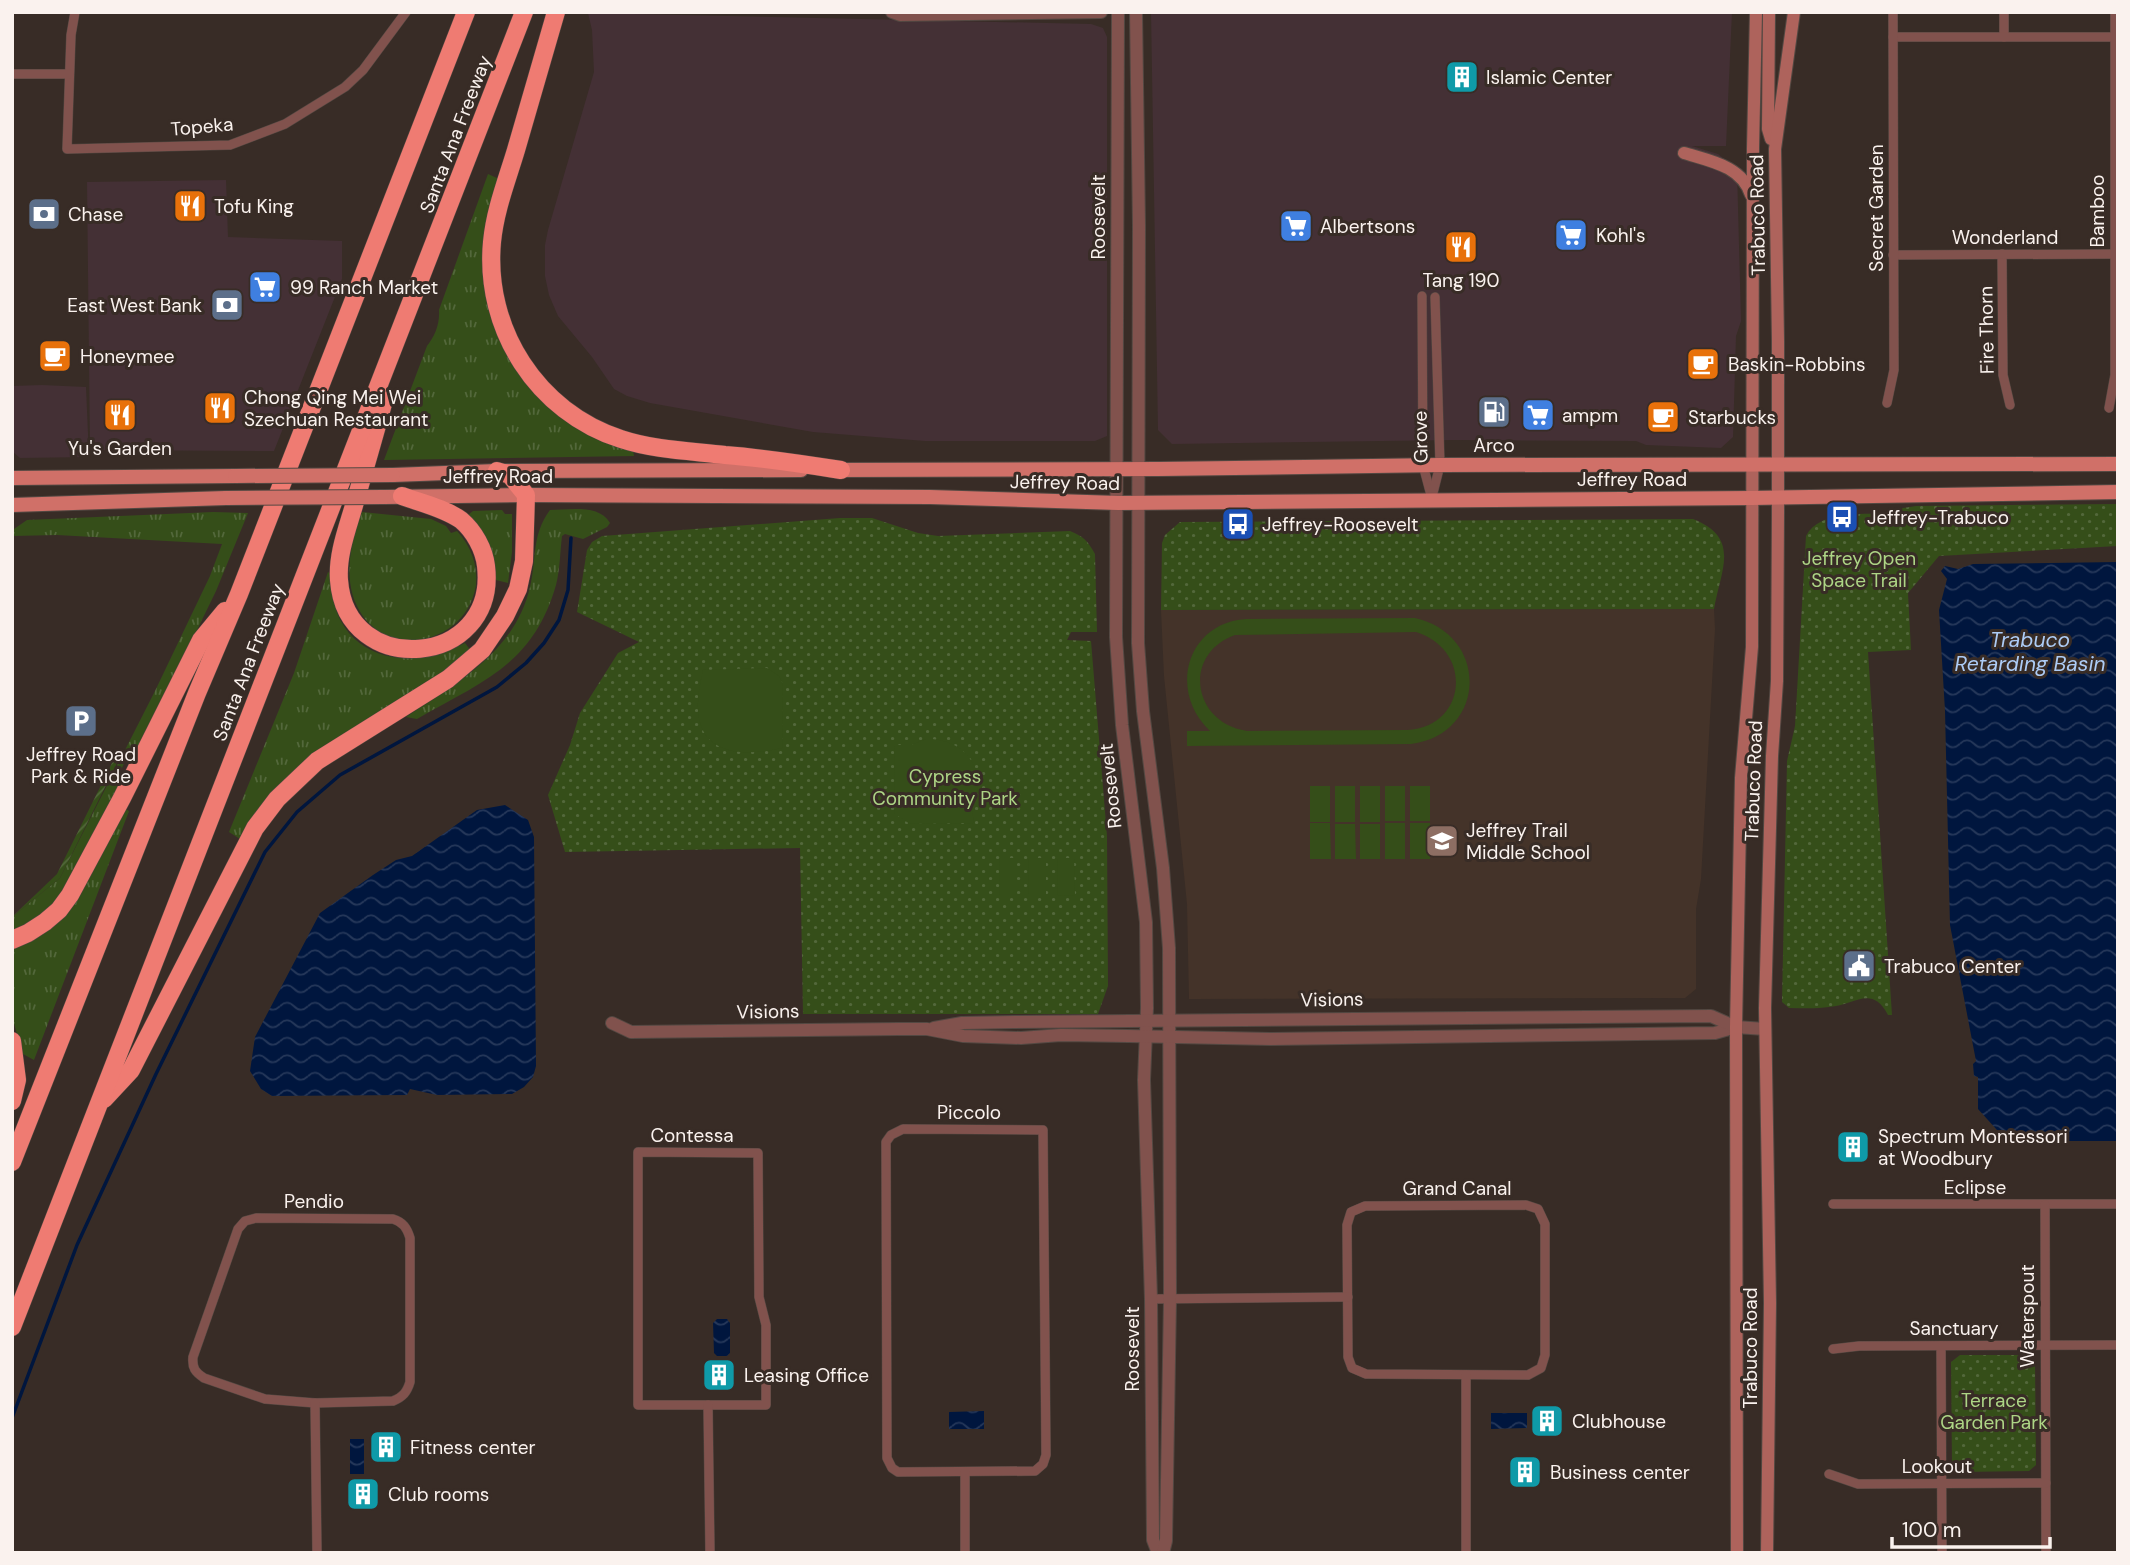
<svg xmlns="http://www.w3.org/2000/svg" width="2130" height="1565" viewBox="0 0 2130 1565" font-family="'DM Sans',sans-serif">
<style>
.commercial{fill:#443035}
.built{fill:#443329}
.grass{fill:url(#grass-tufts)}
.park{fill:url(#park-dots)}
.garden{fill:url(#garden-furrows)}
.pitch{fill:#354e19;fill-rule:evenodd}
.water{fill:url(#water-waves)}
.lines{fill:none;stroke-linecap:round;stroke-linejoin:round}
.stream{stroke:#00163e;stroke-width:3.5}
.minor-casing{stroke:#534842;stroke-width:10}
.tertiary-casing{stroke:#534842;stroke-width:14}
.secondary-casing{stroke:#534842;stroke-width:14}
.primary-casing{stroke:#534842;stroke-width:16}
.motorway-casing{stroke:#534842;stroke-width:19}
.minor{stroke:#81524d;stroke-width:9}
.tertiary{stroke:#81524d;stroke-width:12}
.secondary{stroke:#ae635c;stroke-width:12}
.primary{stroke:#d07068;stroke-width:14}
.motorway{stroke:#ef7b72;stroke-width:18}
.primary-bridge-casing{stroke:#534842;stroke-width:16;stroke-linecap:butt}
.primary-bridge{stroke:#d07068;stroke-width:14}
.labels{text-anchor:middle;stroke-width:6;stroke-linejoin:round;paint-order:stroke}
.poi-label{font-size:19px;fill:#faf2ee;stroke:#382c26;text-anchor:start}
.street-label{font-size:19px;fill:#faf2ee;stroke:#382c26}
.park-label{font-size:19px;fill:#add585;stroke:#382c26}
.water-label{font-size:21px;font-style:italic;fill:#adccf6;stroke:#382c26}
</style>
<defs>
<pattern id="grass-tufts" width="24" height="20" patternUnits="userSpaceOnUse" patternTransform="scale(1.75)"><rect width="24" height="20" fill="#354e19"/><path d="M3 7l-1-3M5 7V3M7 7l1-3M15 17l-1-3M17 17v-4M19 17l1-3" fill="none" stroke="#53683b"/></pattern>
<pattern id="park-dots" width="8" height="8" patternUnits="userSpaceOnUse" patternTransform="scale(1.75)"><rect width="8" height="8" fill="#354e19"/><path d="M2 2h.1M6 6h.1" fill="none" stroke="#53683b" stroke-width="1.8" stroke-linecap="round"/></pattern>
<pattern id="garden-furrows" width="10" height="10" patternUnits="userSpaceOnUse" patternTransform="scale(1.75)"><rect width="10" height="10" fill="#354e19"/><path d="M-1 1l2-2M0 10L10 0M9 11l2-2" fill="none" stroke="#53683b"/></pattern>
<pattern id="water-waves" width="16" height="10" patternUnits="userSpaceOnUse" patternTransform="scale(1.75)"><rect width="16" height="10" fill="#00163e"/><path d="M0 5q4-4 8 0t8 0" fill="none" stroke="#26385a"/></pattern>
</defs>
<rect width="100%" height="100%" fill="#382c26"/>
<!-- commercial -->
<g class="commercial">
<polygon points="1151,12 1732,12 1726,146 1692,146 1718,154 1737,169 1741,321 1736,336 1733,437 1721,448 1646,445 1636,441 1455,440 1172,444 1158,430"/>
<polygon points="588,13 1091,24 1103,28 1107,37 1107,436 1095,441 925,441 813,432 650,403 627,396 614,389 592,357 558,316 549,295 545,276 545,245 548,230 594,72 592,30"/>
<polygon points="226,180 228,237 342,241 342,279 274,451 90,450 87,182"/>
<polygon points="42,385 86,387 89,457 20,458 12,451 12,386"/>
</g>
<!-- built -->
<polygon class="built" points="1714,609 1715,629 1701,879 1696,909 1696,989 1685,998 1189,999 1187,904 1164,676 1161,610"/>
<!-- grass -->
<g class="grass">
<path d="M488,174L499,179L484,275L487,296L500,340L514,367L530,387L633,451L634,456L384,460L427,346C435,336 440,324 439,310Z"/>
<path d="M502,510L505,514H512V552L508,583L496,580C495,554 487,533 468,515L473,511Z"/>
<path d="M550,510C570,510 599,504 610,523L607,527L583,539L565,534L562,536C560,552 560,570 556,585C533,665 483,681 417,719L406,717C457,683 515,652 530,587C537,558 531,536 550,510Z"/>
<polygon points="213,512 248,513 216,591 143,741 125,761 119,775 116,794 69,881 52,907 28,924 12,931 12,917 60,878 155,691 210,576 222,544 57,535 12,536 14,529 27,520"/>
<path d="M362,512L431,519L446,526L451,533L457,531C471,546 478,565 476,585C467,645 384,662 357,606C343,577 351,540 362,512Z"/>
<path d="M328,572L331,574C329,654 402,677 465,643L471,651L453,666L304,763L279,786L240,839L229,832L294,673Z"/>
<path d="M124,808L129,811L34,1060L23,1054L12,1017V948C75,926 96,863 124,808Z"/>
</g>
<!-- park -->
<g class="park">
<path d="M2118,504V546L1939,556L1908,593L1911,650L1868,652L1892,1015H1888C1872,984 1855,1005 1829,1007C1816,1009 1802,1008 1789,1008L1782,1002L1787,761L1795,726L1806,536C1820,509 1867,515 1894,513L1897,509L1916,506Z"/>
<path d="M840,518H872L918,533L938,536L1070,531C1083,536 1088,541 1095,554L1097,632H1071L1067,640L1091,641L1107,836L1108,986L1098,1014H803L800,848L565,852L548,795L570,745L580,713L618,653L639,642L577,612L587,550L592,542L602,536Z"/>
<path d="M1693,519C1741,538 1721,569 1714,609L1161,610L1162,543L1165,535L1180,522Z"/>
<polygon points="1960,1355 2024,1355 2031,1357 2035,1362 2036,1465 2029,1471 1961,1472 1952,1466 1951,1362"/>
</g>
<!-- garden -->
<polygon class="garden" points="115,757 119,759 60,878 12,917 57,874"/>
<!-- pitch -->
<g class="pitch">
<path d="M1415,618C1490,635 1487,734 1411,744L1187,746V731H1210C1168,692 1186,623 1246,619ZM1416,632C1474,650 1467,727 1407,730L1247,731C1192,723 1182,654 1235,635Z"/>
<path d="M767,668L779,676L783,684L782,748C744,757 696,756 698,703C698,692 701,680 703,670Z"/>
<path d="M926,739C953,738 978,755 978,784C978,792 975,798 973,806C972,811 973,818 974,823L910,824L895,814L894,745H911Z"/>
<rect x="1310" y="786" width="20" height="36"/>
<rect x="1335" y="786" width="20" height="36"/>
<rect x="1360" y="786" width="20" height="36"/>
<rect x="1385" y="786" width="20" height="35"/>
<rect x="1410" y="786" width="20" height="35"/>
<polygon points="1310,823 1330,823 1331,859 1310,859"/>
<rect x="1385" y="823" width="20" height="36"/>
<rect x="1410" y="823" width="20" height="36"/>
<polygon points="1335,824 1355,824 1356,859 1335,859"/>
<rect x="1360" y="824" width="20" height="35"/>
<polygon points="999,858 1017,858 1017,896 1000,896"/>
<polygon points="1028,858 1046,858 1046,895 1029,895"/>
<polygon points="1057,858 1074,858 1075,895 1058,896"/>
</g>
<!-- water -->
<g class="water">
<polygon points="2118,562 2118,1141 2019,1141 1997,1130 1978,1109 1978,1077 1974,1076 1973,1064 1976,1061 1950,925 1945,711 1939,610 1947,579 1941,571 1945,566 1958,569 1973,564"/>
<polygon points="505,805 528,820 534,837 536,1066 533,1077 524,1087 512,1094 437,1095 410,1089 407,1095 272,1096 261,1089 250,1071 255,1037 320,913 373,875 396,860 412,856 477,810"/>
<polygon points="717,1319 727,1319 730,1323 730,1353 727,1356 717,1356 714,1353 713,1323"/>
<polygon points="984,1411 984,1429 949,1429 949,1412"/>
<polygon points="1491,1413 1527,1413 1527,1428 1491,1429"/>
<rect x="350" y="1439" width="14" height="35"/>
</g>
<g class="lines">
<!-- stream -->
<polyline class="stream" points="12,1418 77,1245 156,1074 265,852 297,812 340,775 497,687 526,663 544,643 559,620 568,590 571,538"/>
<defs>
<g id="minor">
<polyline points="75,12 71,35 67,149 230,145 285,124 345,87 363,70 406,12"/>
<polyline points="2004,12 2004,37"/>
<polyline points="1893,37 2118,37"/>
<polyline points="12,74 69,74"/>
<polyline points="2002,254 2003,375 2010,405"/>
<polyline points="1893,255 2118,254"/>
<polyline points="1422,296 1423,465 1432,499"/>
<polyline points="1887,403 1894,370 1893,12"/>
<polyline points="2109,408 2115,375 2115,12"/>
<polyline points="1432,497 1440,465 1435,297"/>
<polygon points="903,1129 1043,1130 1046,1455 1043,1464 1035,1471 898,1472 892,1468 887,1458 886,1142 891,1135"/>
<polygon points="638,1152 758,1153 759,1297 766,1325 766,1405 638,1405"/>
<polyline points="1833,1204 2118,1204"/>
<polygon points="1526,1205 1538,1209 1545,1224 1545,1355 1541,1368 1528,1375 1366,1374 1352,1368 1348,1357 1347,1225 1351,1212 1365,1206"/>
<polyline points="2045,1205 2046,1553"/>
<path d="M256,1218L393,1219C403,1222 407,1228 410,1238V1382C407,1392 403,1397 393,1401L315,1403L265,1399L204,1378C195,1372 192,1368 193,1357L238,1229L245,1221Z"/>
<polyline points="1151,1299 1348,1297"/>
<polyline points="1941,1346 1942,1553"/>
<polyline points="1833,1349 1859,1346 2118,1345"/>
<polyline points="315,1403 317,1553"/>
<polyline points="708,1405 710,1553"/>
<polyline points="965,1472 965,1553"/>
<polyline points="1829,1474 1858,1484 2046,1483"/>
<polyline points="1466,1553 1466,1375"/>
</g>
<g id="tertiary">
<polyline points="892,12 900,15 1101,12"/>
<polyline points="1118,12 1116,637 1122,725 1146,922 1147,1008 1144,1080 1151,1299 1153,1540 1158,1553"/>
<polyline points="1136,12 1139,226 1138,643 1143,711 1163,868 1169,948 1170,1299 1166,1541 1163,1553"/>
<polyline points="612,1023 631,1032 898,1029 927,1029 963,1036 1021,1038 1061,1035 1128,1036 1271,1039 1715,1033 1736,1027 1765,1029"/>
<polyline points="934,1028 962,1023 1014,1022 1711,1016 1736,1027"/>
</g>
<g id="secondary">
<polyline points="1769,14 1768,129 1771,139"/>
<path d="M1684,153C1710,161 1742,166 1751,195"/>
<polyline points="1737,1553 1736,1027 1741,778 1752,647 1753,148 1756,12"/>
<polyline points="1767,1553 1770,1303 1765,1008 1772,756 1777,681 1778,514 1778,341 1775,149 1794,12"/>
</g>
<g id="primary">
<polyline points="832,470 1159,469 1440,465 2118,464"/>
<polyline points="393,475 497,471 801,470"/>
<polyline points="12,478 235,476"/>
<polyline points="384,497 526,495 930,497 1118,503 1752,498 2118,492"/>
<polyline points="12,505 226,498"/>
</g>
<g id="motorway">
<path d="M556,12C543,58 529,104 516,150C507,180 495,210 492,242C484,329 537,412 621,439C654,450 691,451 725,455C764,458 803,464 841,470"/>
<path d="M384,400C375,434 365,468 355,502C348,527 337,554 339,580C346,680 498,668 486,566C484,549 474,531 461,520C444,508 421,503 402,496"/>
<polyline points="12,940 28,933 45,922 59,910 70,895 122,798 201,640 225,611"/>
<polyline points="12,1041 17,1080 12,1101"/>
<polyline points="104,1099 131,1070 255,828 277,799 317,761 448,679 482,650 505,616 518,589 524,561 526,495 510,475 497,471"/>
<polyline points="12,1162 197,693 239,594 466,12"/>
<polyline points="12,1327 524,12"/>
</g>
</defs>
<!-- minor casing -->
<use href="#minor" class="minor-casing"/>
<!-- tertiary casing -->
<use href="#tertiary" class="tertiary-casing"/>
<!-- secondary casing -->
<use href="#secondary" class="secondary-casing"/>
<!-- primary casing -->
<use href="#primary" class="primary-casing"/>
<!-- motorway casing -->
<use href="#motorway" class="motorway-casing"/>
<!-- minor -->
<use href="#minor" class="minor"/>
<!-- tertiary -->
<use href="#tertiary" class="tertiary"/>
<!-- secondary -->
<use href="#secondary" class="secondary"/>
<!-- primary -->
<use href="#primary" class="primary"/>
<!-- motorway -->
<use href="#motorway" class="motorway"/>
<defs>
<g id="primary-bridge">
<polyline points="235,476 393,475"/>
<polyline points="226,498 384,497"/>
</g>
</defs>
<!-- primary-bridge casing -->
<use href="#primary-bridge" class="primary-bridge-casing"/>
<!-- primary-bridge -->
<use href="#primary-bridge" class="primary-bridge"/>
</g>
<!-- icons -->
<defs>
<symbol id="building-square" viewBox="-11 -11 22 22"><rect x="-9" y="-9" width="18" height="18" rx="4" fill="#0f9aa8" stroke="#382c26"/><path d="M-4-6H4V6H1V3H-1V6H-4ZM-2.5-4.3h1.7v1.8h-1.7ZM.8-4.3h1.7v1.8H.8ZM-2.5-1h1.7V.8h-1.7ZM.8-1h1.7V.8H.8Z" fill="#fff"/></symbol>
<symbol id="restaurant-square" viewBox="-11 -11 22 22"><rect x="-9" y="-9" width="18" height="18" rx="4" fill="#e8710a" stroke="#382c26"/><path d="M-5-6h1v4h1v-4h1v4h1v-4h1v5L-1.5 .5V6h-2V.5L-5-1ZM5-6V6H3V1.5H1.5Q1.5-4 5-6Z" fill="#fff"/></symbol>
<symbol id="bank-square" viewBox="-11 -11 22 22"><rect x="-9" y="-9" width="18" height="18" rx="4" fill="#5c6f8a" stroke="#382c26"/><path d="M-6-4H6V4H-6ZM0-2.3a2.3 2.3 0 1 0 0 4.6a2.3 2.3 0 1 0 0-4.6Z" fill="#fff"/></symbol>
<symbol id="supermarket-square" viewBox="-11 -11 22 22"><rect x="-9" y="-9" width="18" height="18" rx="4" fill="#3f7fe0" stroke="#382c26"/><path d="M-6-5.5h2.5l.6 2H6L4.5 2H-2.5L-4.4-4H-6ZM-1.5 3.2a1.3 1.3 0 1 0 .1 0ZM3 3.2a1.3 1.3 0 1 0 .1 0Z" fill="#fff"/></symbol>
<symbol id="cafe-square" viewBox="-11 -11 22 22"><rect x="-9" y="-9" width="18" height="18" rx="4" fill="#e8710a" stroke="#382c26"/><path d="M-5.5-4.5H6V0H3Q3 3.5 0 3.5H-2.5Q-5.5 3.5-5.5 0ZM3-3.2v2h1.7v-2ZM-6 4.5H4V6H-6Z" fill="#fff"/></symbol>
<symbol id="fuel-square" viewBox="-11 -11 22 22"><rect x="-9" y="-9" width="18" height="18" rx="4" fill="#5c6f8a" stroke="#382c26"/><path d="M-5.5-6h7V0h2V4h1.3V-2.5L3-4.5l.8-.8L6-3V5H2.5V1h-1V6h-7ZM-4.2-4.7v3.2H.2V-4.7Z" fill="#fff"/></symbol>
<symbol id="bus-square" viewBox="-11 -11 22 22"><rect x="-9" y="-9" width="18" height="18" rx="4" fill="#1a4fb4" stroke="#382c26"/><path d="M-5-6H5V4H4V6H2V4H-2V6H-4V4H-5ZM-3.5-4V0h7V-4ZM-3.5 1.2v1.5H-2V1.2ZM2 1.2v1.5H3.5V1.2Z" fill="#fff"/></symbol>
<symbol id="parking-square" viewBox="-11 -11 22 22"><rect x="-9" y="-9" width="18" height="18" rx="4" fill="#5c6f8a" stroke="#382c26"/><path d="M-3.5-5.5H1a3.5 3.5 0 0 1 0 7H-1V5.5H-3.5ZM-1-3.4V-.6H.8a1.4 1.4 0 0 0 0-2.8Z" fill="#fff"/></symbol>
<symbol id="school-square" viewBox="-11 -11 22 22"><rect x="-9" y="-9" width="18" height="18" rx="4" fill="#8d6e63" stroke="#382c26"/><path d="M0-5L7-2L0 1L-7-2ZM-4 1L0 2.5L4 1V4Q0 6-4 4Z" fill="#fff"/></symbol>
<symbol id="civic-square" viewBox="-11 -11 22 22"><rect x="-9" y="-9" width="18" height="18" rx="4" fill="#5c6f8a" stroke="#382c26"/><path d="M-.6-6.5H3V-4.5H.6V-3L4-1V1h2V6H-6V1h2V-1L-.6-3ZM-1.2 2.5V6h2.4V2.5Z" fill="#fff"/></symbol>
</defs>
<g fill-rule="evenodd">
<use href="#building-square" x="1443" y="58" width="38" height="38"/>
<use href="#restaurant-square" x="171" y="187" width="38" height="38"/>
<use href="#bank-square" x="25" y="195" width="38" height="38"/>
<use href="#supermarket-square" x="1277" y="207" width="38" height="38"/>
<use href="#supermarket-square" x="1552" y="216" width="38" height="38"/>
<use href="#restaurant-square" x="1442" y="228" width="38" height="38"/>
<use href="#supermarket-square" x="246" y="268" width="38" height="38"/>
<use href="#bank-square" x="208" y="286" width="38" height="38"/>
<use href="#cafe-square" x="36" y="337" width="38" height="38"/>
<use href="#cafe-square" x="1684" y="345" width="38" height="38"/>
<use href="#restaurant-square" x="201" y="389" width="38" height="38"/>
<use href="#fuel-square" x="1475" y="393" width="38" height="38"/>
<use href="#restaurant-square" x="101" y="396" width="38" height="38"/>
<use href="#supermarket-square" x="1519" y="396" width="38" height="38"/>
<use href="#cafe-square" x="1644" y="398" width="38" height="38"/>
<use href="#bus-square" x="1823" y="498" width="38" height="38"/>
<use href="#bus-square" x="1219" y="505" width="38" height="38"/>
<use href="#parking-square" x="62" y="702" width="38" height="38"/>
<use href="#school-square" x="1423" y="822" width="38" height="38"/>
<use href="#civic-square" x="1840" y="947" width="38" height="38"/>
<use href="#building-square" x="1834" y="1128" width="38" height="38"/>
<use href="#building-square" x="700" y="1356" width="38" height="38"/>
<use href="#building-square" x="1528" y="1402" width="38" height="38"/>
<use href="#building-square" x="367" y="1428" width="38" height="38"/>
<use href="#building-square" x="1506" y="1453" width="38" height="38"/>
<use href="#building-square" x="344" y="1475" width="38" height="38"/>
</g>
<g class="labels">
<!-- poi labels -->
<g class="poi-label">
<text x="1486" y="84">Islamic Center</text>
<text x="214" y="213">Tofu King</text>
<text x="68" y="221">Chase</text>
<text x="1320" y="233">Albertsons</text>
<text x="1596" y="242">Kohl's</text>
<text x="1461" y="287" text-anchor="middle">Tang 190</text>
<text x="290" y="294">99 Ranch Market</text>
<text x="202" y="312" text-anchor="end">East West Bank</text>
<text x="80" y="363">Honeymee</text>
<text x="1728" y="371">Baskin-Robbins</text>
<text x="244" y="404">Chong Qing Mei Wei<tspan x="244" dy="22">Szechuan Restaurant</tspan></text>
<text x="1562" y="422">ampm</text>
<text x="1688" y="424">Starbucks</text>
<text x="1494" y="452" text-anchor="middle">Arco</text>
<text x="120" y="455" text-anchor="middle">Yu's Garden</text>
<text x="1867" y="524">Jeffrey-Trabuco</text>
<text x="1262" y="531">Jeffrey-Roosevelt</text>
<text x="81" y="761" text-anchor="middle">Jeffrey Road<tspan x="81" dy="22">Park &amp; Ride</tspan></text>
<text x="1466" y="837">Jeffrey Trail<tspan x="1466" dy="22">Middle School</tspan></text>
<text x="1884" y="973">Trabuco Center</text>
<text x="1878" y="1143">Spectrum Montessori<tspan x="1878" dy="22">at Woodbury</tspan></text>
<text x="744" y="1382">Leasing Office</text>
<text x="1572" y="1428">Clubhouse</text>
<text x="410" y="1454">Fitness center</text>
<text x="1550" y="1479">Business center</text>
<text x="388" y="1501">Club rooms</text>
</g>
<!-- street labels -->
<g class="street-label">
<text transform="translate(202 126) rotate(-5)" y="7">Topeka</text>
<text transform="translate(455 134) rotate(-69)" y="7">Santa Ana Freeway</text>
<text transform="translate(1876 208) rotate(-90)" y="7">Secret Garden</text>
<text transform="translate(2097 211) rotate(-90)" y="7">Bamboo</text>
<text transform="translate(1757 215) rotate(-91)" y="7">Trabuco Road</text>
<text transform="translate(1098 217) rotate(-90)" y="7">Roosevelt</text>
<text x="2005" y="244">Wonderland</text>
<text transform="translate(1986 330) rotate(-91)" y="7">Fire Thorn</text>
<text transform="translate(1420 437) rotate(-91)" y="7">Grove</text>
<text x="498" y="483">Jeffrey Road</text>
<text x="1632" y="486">Jeffrey Road</text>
<text transform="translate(1065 482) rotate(1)" y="7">Jeffrey Road</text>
<text transform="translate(248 662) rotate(-69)" y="7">Santa Ana Freeway</text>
<text transform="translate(1753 781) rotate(-88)" y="7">Trabuco Road</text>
<text transform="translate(1110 786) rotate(-96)" y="7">Roosevelt</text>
<text transform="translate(1332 999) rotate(-1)" y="7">Visions</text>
<text transform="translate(768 1011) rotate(-1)" y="7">Visions</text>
<text x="969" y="1119">Piccolo</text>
<text x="692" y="1142">Contessa</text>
<text x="1975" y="1194">Eclipse</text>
<text x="1457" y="1195">Grand Canal</text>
<text x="314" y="1208">Pendio</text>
<text transform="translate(2027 1316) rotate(-90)" y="7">Waterspout</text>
<text x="1954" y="1335">Sanctuary</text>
<text transform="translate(1750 1348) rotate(-90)" y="7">Trabuco Road</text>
<text transform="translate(1132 1349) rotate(-90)" y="7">Roosevelt</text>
<text x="1937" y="1473">Lookout</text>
</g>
<!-- park labels -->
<g class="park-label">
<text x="1859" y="565">Jeffrey Open<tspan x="1859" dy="22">Space Trail</tspan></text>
<text x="945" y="783">Cypress<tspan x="945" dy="22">Community Park</tspan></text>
<text x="1994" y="1407">Terrace<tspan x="1994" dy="22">Garden Park</tspan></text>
</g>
<!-- water labels -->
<g class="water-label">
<text x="2030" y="647">Trabuco<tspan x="2030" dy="24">Retarding Basin</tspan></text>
</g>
</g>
<!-- border -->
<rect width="2130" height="1565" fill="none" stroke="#faf2ee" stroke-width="28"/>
<!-- scale -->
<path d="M1892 1537v10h158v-10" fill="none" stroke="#faf2ee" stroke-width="3.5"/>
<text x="1902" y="1537" font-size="21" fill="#faf2ee" stroke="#382c26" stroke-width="5" paint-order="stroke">100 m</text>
</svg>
